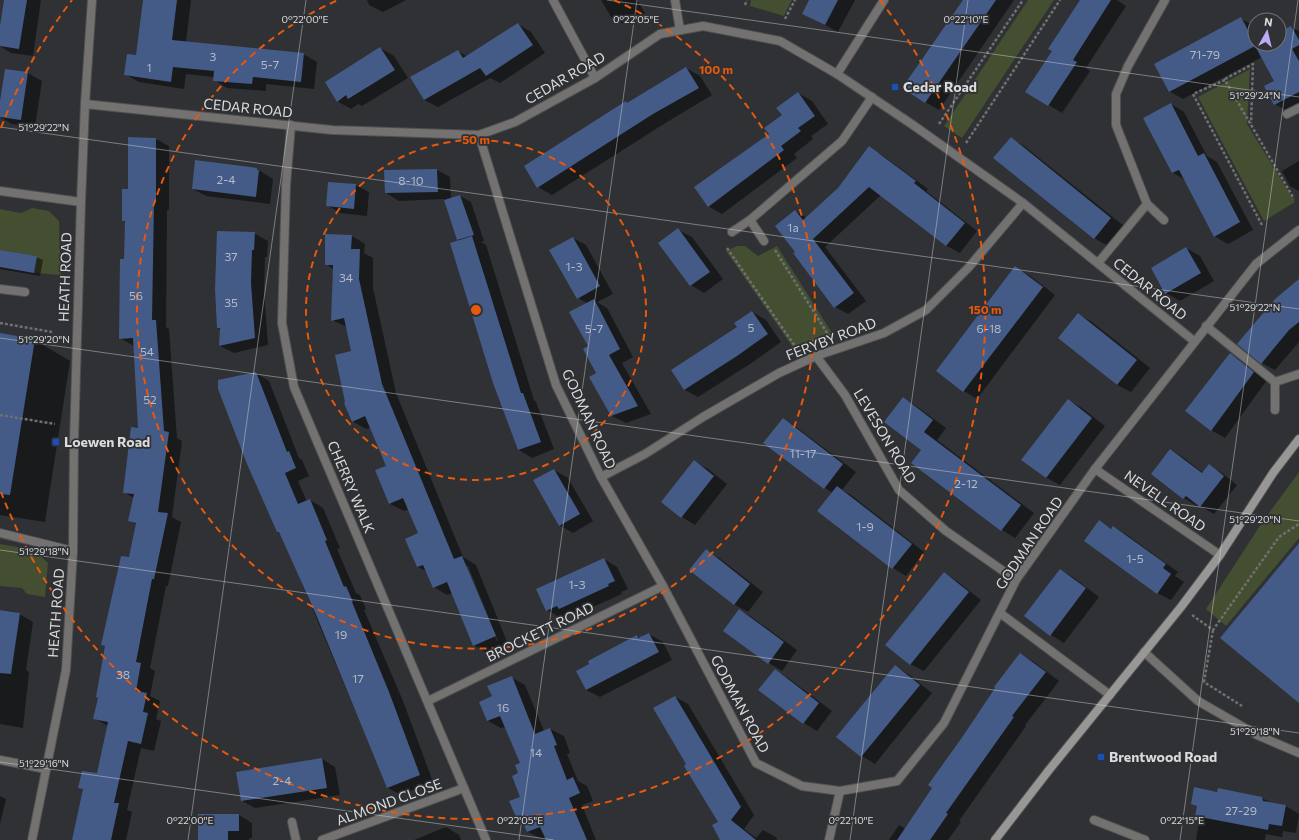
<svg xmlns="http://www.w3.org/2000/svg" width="1299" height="840" viewBox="0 0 1299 840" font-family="Commissioner,sans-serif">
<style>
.green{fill:#434f30}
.shadow{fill:#0007;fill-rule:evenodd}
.building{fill:#445a87}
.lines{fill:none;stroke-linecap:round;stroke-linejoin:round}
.lane-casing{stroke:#4e5052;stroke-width:10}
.street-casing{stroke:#4e5052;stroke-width:10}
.secondary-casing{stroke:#4e5052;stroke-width:10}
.path{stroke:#6e7072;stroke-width:2.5;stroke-dasharray:3 2;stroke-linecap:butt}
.lane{stroke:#737271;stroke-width:8}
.street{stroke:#737271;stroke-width:8}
.secondary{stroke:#989795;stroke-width:8}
.ticks{fill:none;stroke:#dadbdc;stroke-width:1;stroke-opacity:0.45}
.ring{fill:none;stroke:#e8590c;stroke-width:2;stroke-dasharray:7 5}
.transit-dot{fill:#1a4fb4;stroke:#2f3134;stroke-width:1.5}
.labels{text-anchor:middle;stroke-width:3.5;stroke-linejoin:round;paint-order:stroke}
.number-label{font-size:12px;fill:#b4bbc7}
.street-label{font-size:14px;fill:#dadbdc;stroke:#2f3134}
.poi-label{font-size:14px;font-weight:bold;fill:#dadbdc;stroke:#2f3134;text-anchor:start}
.ticks-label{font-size:10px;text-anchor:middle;fill:#dadbdc;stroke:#2f3134;stroke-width:3.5;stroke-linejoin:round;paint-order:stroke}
.centre{fill:#e8590c;stroke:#2f3134;stroke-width:2}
.ring-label{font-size:12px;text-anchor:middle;font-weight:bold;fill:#e8590c;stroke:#2f3134;stroke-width:3.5;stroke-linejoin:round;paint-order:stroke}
</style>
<rect width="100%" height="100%" fill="#2f3134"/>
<!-- green -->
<g class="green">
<polygon points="751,0 792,0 784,16 750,6"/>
<polygon points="1028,0 1054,0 962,138 944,126"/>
<polygon points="1250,69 1247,124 1295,202 1264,221 1198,97"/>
<polygon points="32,208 49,211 59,221 61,275 34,273 36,256 0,250 0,209 21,213"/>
<polygon points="737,246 745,246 758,256 777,246 834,336 797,353 726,251"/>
<polygon points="1299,472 1299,538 1226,626 1206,609 1261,524"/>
<path d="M0,544C20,548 33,547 48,563L45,597L27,594L22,588L0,586Z"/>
</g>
<!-- shadow -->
<g class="shadow">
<polygon points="5,0 41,0 33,56 11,53 0,46 0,33"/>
<polygon points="144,0 191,0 186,42 303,54 317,62 314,89 266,84 266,91 227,88 214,80 214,77 186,74 184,89 139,82 125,74 137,57"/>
<polygon points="367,0 406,0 383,12 369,5"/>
<polygon points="601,0 637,0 645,13 625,25 611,17"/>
<polygon points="810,0 855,0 838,32 817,21"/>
<polygon points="964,0 1014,0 939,110 925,102"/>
<polygon points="1081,0 1117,0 1126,6 1086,68 1090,71 1062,113 1027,92 1053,51"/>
<polygon points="1241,19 1255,26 1255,44 1279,44 1279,33 1291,27 1299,31 1299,107 1289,112 1275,104 1265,87 1275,81 1262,57 1183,99 1169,91"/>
<polygon points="518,24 531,32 545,53 500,83 490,78 438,107 424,100 458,51 468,57"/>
<polygon points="380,48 394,56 408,78 362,106 358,104 351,109 337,101"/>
<polygon points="686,68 700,76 712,95 667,122 552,195 538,187 525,167 626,102 629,104"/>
<polygon points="6,70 28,73 42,81 35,127 12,124 0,117 0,108"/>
<polygon points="798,93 812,101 828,124 811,136 813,139 794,154 797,158 722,214 708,206 770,134"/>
<polygon points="1171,104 1184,112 1207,156 1217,162 1253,230 1228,244 1214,236 1185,180 1172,172"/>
<polygon points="1011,138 1024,146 1124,226 1108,246 1094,238"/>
<polygon points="156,139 169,146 169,210 167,210 166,327 169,329 177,438 182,441 172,517 181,522 168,586 166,586 150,668 155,671 150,696 160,701 156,719 161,721 154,751 141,748 127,810 132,812 126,840 73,840 84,790 80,787 97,774 108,726 94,718 99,698 106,647 102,645 130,558 136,524 129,520 134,498 124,492 140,429 134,346 120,338 125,260 126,222 123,221 129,190"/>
<polygon points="869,148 882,155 928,189 926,191 977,231 960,253 947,246 881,195 825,247 866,301 848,314 835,307 796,252 795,211 807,218 839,188"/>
<polygon points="1299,161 1299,191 1290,186 1282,171"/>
<polygon points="257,169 273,179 270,204 206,196 193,189"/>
<polygon points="437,170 450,177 451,199 460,196 471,202 484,241 481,242 486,245 534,400 536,402 554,449 532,458 519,450 460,241 458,240 444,199 399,201 386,193 386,171"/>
<polygon points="355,185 369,192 367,216 340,213 327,205"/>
<polygon points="678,230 692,237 723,279 704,293 691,285 660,243"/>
<polygon points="254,233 268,241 267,257 265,257 264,291 268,345 234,353 220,346 221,330 218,328"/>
<path d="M352,236L365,244L364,253L373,258V288L396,393L463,557L476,565L508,644L487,653L474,645L452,593L447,595L434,587L428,572L418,567L419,534L409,509L404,511L390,504L376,471L387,466L371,427L366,429L352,421V352L347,327L332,320L333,269L326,264ZM465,566H468L498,641H497Z"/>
<polygon points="573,238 586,245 613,294 597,302 607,308 633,357 622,363 651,414 626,423 612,416 589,347 587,303 578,298"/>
<polygon points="1186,248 1200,256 1214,281 1180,301 1166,293"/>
<polygon points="0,251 36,257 43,260 40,276 0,269"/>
<polygon points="1015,268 1029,275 1055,295 977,399 964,391 937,371"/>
<polygon points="1299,280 1299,342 1275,370 1262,363"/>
<polygon points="752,312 766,320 781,342 750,364 698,397 685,390"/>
<polygon points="1078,314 1092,322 1150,368 1131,392 1117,385 1059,338"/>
<polygon points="0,334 35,340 70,361 45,522 0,515"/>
<polygon points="1230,354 1244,362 1267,380 1225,438 1211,430"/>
<polygon points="256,373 269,381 299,458 302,460 309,476 298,481 307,502 310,500 323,508 340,548 337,549 356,593 360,595 366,609 364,610 403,701 433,782 401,795 388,788 281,534 278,532"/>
<polygon points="903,398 916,406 946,428 937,440 1034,513 1015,538 1002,530 913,463 922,450"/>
<polygon points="1068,400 1082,408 1105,426 1060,485 1047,478 1023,460"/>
<polygon points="783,419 796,427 856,472 842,490 851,495 924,552 906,576 893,568 833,493 825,488"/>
<polygon points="1171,450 1184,458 1203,473 1209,466 1222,473 1237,485 1214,514 1198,505 1197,506 1184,498"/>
<polygon points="694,462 708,469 727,484 695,525 682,517"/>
<polygon points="554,470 568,478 593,521 573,533 559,525"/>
<polygon points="1099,522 1112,529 1114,527 1127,535 1178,572 1175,576 1184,582 1171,600 1157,593"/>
<polygon points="706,550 719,558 763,592 748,612 734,604"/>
<polygon points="604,559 617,567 628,589 621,592 622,594 573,616 570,614 561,618 547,610"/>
<polygon points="1061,570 1074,578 1099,597 1064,643 1051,635"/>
<polygon points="944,573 957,581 981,600 924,671 910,664"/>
<polygon points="0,610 16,612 33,622 26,670 29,672 23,728 0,724"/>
<polygon points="740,610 753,618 797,650 782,671 769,663"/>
<polygon points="649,634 663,642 672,660 600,697 586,690 637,636 640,638"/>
<polygon points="1020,654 1034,662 1059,681 1025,725 1026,726 959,821 961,822 948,840 889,840 899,825 906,829"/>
<polygon points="895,666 908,674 932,693 875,764 862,756 838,737"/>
<polygon points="775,670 788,678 832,711 817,731 804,723 760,690"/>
<polygon points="511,677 525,685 544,731 550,729 564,736 570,753 567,754 578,781 587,786 593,801 582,805 596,840 547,840 546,838 542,839 528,832 526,827 520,824 522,797 519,774 521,763 506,727 501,728 488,721 480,702 493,697"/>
<polygon points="675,697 688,704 754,815 744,829 756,838 763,830 776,837 777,840 722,840 719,822 688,765"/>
<polygon points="322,759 335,767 340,795 255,808 242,801"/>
<polygon points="1204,790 1262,798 1271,803 1286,806 1299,814 1296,833 1283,831 1282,837 1266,834 1265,840 1196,840"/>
<polygon points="0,796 6,799 0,824"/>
<polygon points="239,815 252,823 252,838 249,838 249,840 199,840"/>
<polygon points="446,827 459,835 461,840 414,840"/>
</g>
<!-- building -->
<g class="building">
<polygon points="4,0 27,0 19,49 0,46 0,26"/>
<polygon points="143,0 177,0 172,40 304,53 301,82 253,77 252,84 213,81 214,71 173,67 171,82 124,75 127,54 136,55"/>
<polygon points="809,0 838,0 825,25 802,14"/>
<polygon points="963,0 996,0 925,103 902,88"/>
<polygon points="1080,0 1111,0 1073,60 1077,62 1048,106 1025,92 1052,51 1048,49"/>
<polygon points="1241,17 1256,45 1279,44 1279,32 1291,26 1299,40 1299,45 1292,49 1299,61 1299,92 1274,105 1264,86 1274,81 1255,46 1169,92 1154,64"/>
<polygon points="518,23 533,45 486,76 480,68 424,100 410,77 458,50 463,58"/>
<polygon points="380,47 395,70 348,99 346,95 337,102 325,82"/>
<polygon points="686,67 699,88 653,114 537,188 524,166 626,101 627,103"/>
<polygon points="5,69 28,72 21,120 0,117 0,101"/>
<polygon points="798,92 815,116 798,128 801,131 781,146 784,150 708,207 694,187 769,134 764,128 782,115 776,108"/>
<polygon points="1171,103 1198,156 1204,153 1240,222 1214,237 1179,170 1172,173 1143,118"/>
<polygon points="128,137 156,138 156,203 154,203 152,320 156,320 164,431 169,432 158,512 168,513 154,579 152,579 136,662 141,663 136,691 147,693 143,712 148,713 141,744 128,741 114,803 119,803 111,840 72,840 83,789 78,788 82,771 97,773 108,722 93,719 98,698 96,697 105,646 101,645 121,556 129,557 136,523 128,521 134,494 123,493 131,427 138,428 133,338 119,339 120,259 124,259 125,221 122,221 122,189 128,189"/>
<polygon points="1011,137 1111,218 1094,239 993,158"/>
<polygon points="869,146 916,181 914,183 965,223 946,246 869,187 813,239 854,293 834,308 793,253 795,252 775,226 795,210 803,220 838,188"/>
<polygon points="195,160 257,168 257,170 259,170 256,197 192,189"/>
<polygon points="437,169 438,192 385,193 384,170"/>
<polygon points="328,182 356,184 354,209 326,206"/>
<polygon points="460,195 474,235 457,240 444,200"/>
<polygon points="678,228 710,272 690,286 658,243"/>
<polygon points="217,231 255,232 254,250 252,250 251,283 255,338 219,346 220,328 217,328 215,289"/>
<polygon points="325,234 352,235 351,249 360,249 359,279 382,384 454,559 462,556 496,636 473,646 447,582 433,588 423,565 417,567 405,539 418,533 403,498 389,504 375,470 386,466 365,416 352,422 344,403 345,402 335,355 351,351 344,318 331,321 333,265 325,265"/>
<polygon points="472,236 521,393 523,393 541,442 518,450 493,383 450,243"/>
<polygon points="573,237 600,286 577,299 549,250"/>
<polygon points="1186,247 1201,273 1165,294 1151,268"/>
<polygon points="0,250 37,256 34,273 0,267"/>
<polygon points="1015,266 1043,287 963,392 936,371"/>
<polygon points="1299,279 1299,322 1289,330 1261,364 1237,344 1275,299"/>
<polygon points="594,299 620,349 609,355 638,406 611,416 589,377 596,373 583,349 588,346 569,312"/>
<polygon points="752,311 768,334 737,356 684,390 671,370 737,327 734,323"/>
<polygon points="1078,313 1137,360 1117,385 1058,338"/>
<polygon points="0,333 35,339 10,495 0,494"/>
<polygon points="1230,353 1254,372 1211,431 1185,411"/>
<polygon points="256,372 287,452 289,451 296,468 285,473 298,504 310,499 327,540 325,541 344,587 346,586 353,602 352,602 389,692 420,775 387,788 317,617 279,532 277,532 247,464 218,389 218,380"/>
<polygon points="903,397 933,420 924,432 1021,505 1001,531 911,463 921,450 884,422"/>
<polygon points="1068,399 1092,418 1046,478 1021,460"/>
<polygon points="783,418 843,464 824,489 763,443"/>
<polygon points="1170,449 1202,473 1209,464 1224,476 1200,507 1186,496 1183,499 1151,474"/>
<polygon points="694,460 714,476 681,518 661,502"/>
<polygon points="554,469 580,514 559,526 533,480"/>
<polygon points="837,486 912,544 892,569 817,511"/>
<polygon points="1099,520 1111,529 1113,526 1166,564 1163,568 1171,574 1157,594 1084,541"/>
<polygon points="1299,543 1299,703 1220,638"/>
<polygon points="706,549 750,584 734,605 689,570"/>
<polygon points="604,558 615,581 608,584 609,586 559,609 557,606 546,611 536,589"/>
<polygon points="1060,569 1086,588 1050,636 1024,616"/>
<polygon points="944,572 969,592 910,665 885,645"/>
<polygon points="739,609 784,642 768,664 723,631"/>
<polygon points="0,610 20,613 11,674 0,673"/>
<polygon points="649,633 659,652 586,690 576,671 589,664 588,661 637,635 638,638"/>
<polygon points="1020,653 1046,672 1012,716 1014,717 946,813 948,814 930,840 897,840 932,788 928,785 963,736 995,688 994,687"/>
<polygon points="895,665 920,685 861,757 836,737"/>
<polygon points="775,669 819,703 803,724 758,690"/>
<polygon points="512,676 535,734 550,728 557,745 554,746 567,780 573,777 580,793 569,798 587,840 546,840 540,827 527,832 523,823 519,824 509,801 520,797 512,776 518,773 515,765 520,763 500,716 487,721 479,702 492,696 487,686"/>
<polygon points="675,696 741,807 731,820 756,840 720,840 712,825 718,822 684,766 686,764 653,708"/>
<polygon points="322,758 327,788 241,801 236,772"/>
<polygon points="1194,787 1217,792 1218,788 1262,797 1263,801 1286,805 1282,826 1269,824 1268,830 1195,816 1197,806 1191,804"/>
<polygon points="198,814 239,814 239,831 228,831 228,840 198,840"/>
</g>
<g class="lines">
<defs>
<g id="lane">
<polyline points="675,0 680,30"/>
<polyline points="837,74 884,0"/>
<polyline points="1287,114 1299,108"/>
<polyline points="1147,204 1164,220"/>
<polyline points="1098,263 1147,204 1116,125 1116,94 1128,66 1165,0"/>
<polyline points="0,289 25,292"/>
<polyline points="1206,326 1275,382 1299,374"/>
<polyline points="1275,382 1275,410"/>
<polyline points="1000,613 1110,695"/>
</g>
<g id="street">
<polyline points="553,0 595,78"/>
<polyline points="85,104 332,130 479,135 515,122 595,78 660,34 703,26 780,41 837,74 913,125 1023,203 1194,341"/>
<polyline points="291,125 286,185 282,323 294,387 486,840"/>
<polyline points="479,135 556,385 601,477 663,586 756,763 802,786 840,791 897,781 944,723 1016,580 1095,469 1256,264 1299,230"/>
<polyline points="0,191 81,202"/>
<polyline points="750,220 764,241"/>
<polyline points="732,232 750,220 842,141 872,97"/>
<polyline points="816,356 845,395 899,490 946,531 1016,580"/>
<polyline points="1095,469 1220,555"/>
<polyline points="601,477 645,454 703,417 779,373 816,356 884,333 926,310 969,267 1023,203"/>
<polyline points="0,533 73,551"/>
<polyline points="1144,652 1198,701 1257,735 1299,753"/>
<polyline points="428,701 663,586"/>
<polyline points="0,760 46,769"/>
<polyline points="1094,820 1145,840"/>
<polyline points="292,822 296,840"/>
<polyline points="32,840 66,670 73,551 74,442 81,202 85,104 92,0"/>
<polyline points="322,840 464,788"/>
<polyline points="829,840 840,791"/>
</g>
<polyline id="secondary" points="995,840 1049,770 1181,607 1220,555 1273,473 1299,439"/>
</defs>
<!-- lane casing -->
<use href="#lane" class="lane-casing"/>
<!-- street casing -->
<use href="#street" class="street-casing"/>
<!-- secondary casing -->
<use href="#secondary" class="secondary-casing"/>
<!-- path -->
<g class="path">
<polyline points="745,5 747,0"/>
<polyline points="785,19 795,0"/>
<polyline points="1225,79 1253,64 1251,123"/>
<polyline points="939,124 1023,0"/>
<polyline points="966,143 1060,0"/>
<polyline points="1262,225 1193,94 1225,80 1294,199"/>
<polyline points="727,248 797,349"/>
<polyline points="775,250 829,336"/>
<polyline points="0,323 52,332"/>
<polyline points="0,415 55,424"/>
<polyline points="1192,615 1213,630 1279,537 1299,524"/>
<polyline points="1213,630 1204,682 1242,706"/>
</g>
<!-- lane -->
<use href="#lane" class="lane"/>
<!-- street -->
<use href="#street" class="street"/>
<!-- secondary -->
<use href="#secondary" class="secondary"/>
</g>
<!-- ticks -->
<path class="ticks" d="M607,0L1299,97M0,127L1299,309M0,338L1299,521M0,550L1299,733M0,762L554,840M188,840L306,0M519,840L637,0M850,840L968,0M1180,840L1298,0"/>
<!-- distance rings -->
<g class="ring">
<circle cx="476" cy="310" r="170"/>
<path d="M614 0A339 339 0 1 1 338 0"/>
<path d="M1 128A509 509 0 0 1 72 0M880 0A509 509 0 1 1 1 492"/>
</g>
<!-- markers -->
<g class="transit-dot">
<rect x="891" y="83" width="8" height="8" rx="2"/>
<rect x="52" y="438" width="8" height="8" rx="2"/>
<rect x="1097" y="753" width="8" height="8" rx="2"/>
</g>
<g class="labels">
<!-- number labels -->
<g class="number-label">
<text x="1205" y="59">71-79</text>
<text x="213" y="61">3</text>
<text x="270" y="69">5-7</text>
<text x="149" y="72">1</text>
<text x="226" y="184">2-4</text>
<text x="411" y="185">8-10</text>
<text x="793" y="232">1a</text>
<text x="231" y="261">37</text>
<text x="574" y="271">1-3</text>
<text x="346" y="282">34</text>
<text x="136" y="300">56</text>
<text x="231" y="307">35</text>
<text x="751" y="332">5</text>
<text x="594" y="333">5-7</text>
<text x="989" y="333">6-18</text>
<text x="147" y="356">54</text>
<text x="150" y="404">52</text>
<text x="803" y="458">11-17</text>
<text x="966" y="488">2-12</text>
<text x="865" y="531">1-9</text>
<text x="1135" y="563">1-5</text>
<text x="577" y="589">1-3</text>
<text x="341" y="639">19</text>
<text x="123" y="679">38</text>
<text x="358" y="683">17</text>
<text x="503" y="712">16</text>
<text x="536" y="757">14</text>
<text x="282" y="785">2-4</text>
<text x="1241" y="815">27-29</text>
</g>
<!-- street labels -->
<g class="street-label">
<text transform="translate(565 78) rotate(-30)" y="5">CEDAR ROAD</text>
<text transform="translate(248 108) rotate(6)" y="5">CEDAR ROAD</text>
<text transform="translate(65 277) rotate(-88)" y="5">HEATH ROAD</text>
<text transform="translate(1150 289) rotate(39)" y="5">CEDAR ROAD</text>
<text transform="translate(831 339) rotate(-21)" y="5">FERYBY ROAD</text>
<text transform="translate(589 419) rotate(65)" y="5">GODMAN ROAD</text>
<text transform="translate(885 436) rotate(59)" y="5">LEVESON ROAD</text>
<text transform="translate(351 487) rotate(67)" y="5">CHERRY WALK</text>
<text transform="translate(1165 501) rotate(35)" y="5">NEVELL ROAD</text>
<text transform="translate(1029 543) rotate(-56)" y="5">GODMAN ROAD</text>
<text transform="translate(56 613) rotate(-86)" y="5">HEATH ROAD</text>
<text transform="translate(540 632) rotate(-26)" y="5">BROCKETT ROAD</text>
<text transform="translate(740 704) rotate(62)" y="5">GODMAN ROAD</text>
<text transform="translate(389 802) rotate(-20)" y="5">ALMOND CLOSE</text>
</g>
<!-- poi labels -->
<g class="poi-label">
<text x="903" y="92">Cedar Road</text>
<text x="64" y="447">Loewen Road</text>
<text x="1109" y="762">Brentwood Road</text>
</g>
</g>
<g class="ticks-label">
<text x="305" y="23">0°22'00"E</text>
<text x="636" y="23">0°22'05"E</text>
<text x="966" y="23">0°22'10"E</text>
<text x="1255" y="99">51°29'24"N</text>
<text x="44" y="131">51°29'22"N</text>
<text x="1255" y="311">51°29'22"N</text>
<text x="44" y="343">51°29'20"N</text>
<text x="1255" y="523">51°29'20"N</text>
<text x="44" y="555">51°29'18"N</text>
<text x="1255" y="735">51°29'18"N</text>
<text x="44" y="767">51°29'16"N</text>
<text x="190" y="824">0°22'00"E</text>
<text x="520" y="824">0°22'05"E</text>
<text x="851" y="824">0°22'10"E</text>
<text x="1182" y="824">0°22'15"E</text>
</g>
<circle cx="476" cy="310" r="6" class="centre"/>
<g class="ring-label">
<text x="716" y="74">100 m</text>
<text x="476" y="144">50 m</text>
<text x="985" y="314">150 m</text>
</g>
<!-- north arrow -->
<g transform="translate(1267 32) rotate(8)"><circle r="19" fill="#2f3134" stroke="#737577"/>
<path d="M0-3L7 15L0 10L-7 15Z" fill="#bcaaf6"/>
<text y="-6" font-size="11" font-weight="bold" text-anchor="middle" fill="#dadbdc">N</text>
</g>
</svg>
